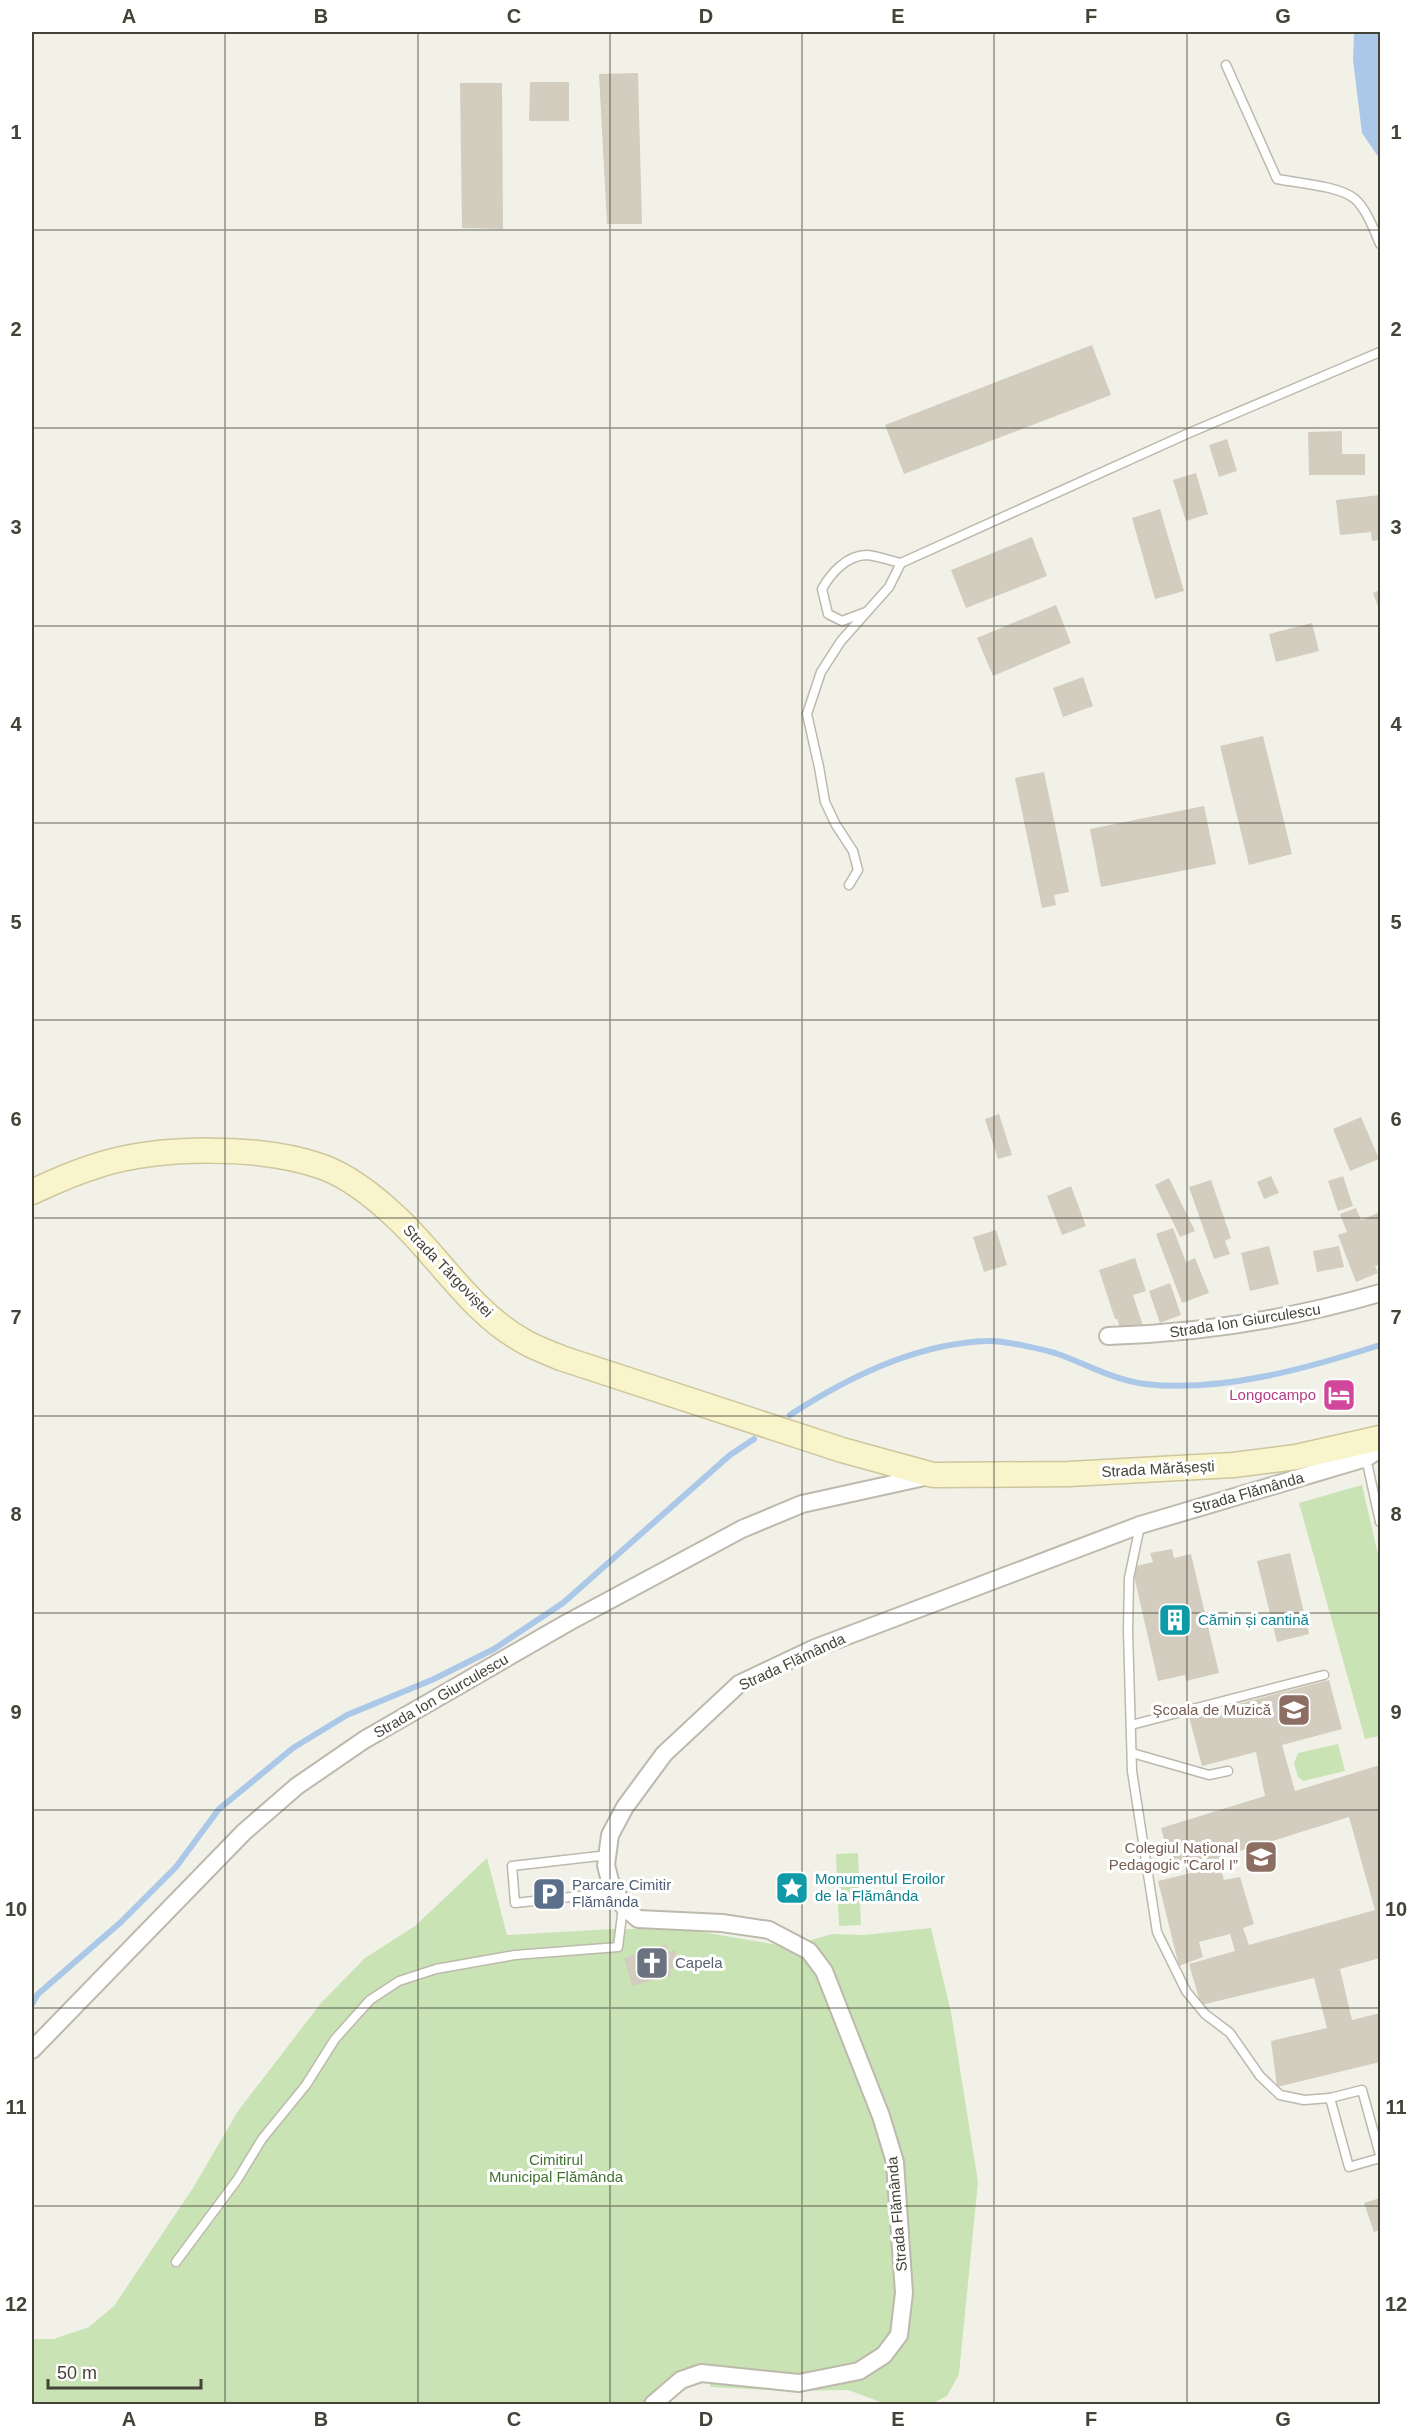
<svg xmlns="http://www.w3.org/2000/svg" width="1412" height="2436" viewBox="0 0 1412 2436" font-family="Arial,sans-serif">
<style>
.green{fill:#c9e3b5}
.water{fill:#abc8e9}
.lines{fill:none;stroke-linecap:round;stroke-linejoin:round}
.stream{stroke:#abc8e9;stroke-width:6}
.building{fill:#d3cdbf;fill-rule:evenodd}
.service-casing{stroke:#bdb9ac;stroke-width:11}
.minor-casing{stroke:#bdb9ac;stroke-width:20}
.secondary-casing{stroke:#cec69c;stroke-width:27}
.service{stroke:#fff;stroke-width:8}
.minor{stroke:#fff;stroke-width:16}
.secondary{stroke:#f9f4cc;stroke-width:24}
.grid{fill:none;stroke:#454238;stroke-width:1.5;stroke-opacity:0.55}
.labels{text-anchor:middle;stroke-width:6;stroke-linejoin:round;paint-order:stroke}
.street-label{font-size:15px;fill:#454238;stroke:#fff}
.hotel-label{font-size:15px;fill:#b23c85;stroke:#fff;text-anchor:end}
.culture-label{font-size:15px;fill:#0d838f;stroke:#fff;text-anchor:start}
.education-label{font-size:15px;fill:#785e54;stroke:#fff;text-anchor:end}
.service-label{font-size:15px;fill:#4e5e75;stroke:#fff;text-anchor:start}
.worship-label{font-size:15px;fill:#5b616d;stroke:#fff;text-anchor:start}
.park-label{font-size:15px;fill:#417230;stroke:#fff}
.neatline{fill:none;stroke:#454238;stroke-width:2}
.grid-label{font-size:20px;text-anchor:middle;font-weight:bold;fill:#454238}
</style>
<rect width="100%" height="100%" fill="#f2f1e8"/>
<!-- green -->
<g class="green">
<polygon points="1362,1485 1380,1563 1380,1736 1365,1739 1299,1503"/>
<polygon points="1338,1744 1345,1771 1303,1781 1298,1777 1294,1763 1298,1753"/>
<polygon points="858,1853 861,1925 839,1926 836,1854"/>
<polygon points="487,1858 507,1935 612,1929 684,1929 773,1944 801,1943 832,1934 864,1935 931,1928 951,2012 978,2182 959,2374 947,2396 931,2404 886,2404 848,2390 790,2391 711,2387 700,2367 646,2404 32,2404 32,2339 54,2339 89,2327 114,2306 193,2188 238,2111 321,2003 365,1958 415,1926"/>
</g>
<!-- water -->
<polygon class="water" points="1358,32 1380,32 1380,157 1377,155 1362,133 1353,60 1354,34"/>
<g class="lines">
<!-- stream -->
<g class="stream">
<path d="M790,1415C848,1377 918,1343 988,1341C1002,1340 1041,1349 1055,1353C1085,1363 1113,1380 1145,1384C1220,1393 1309,1368 1380,1345"/>
<polyline points="32,2004 38,1994 121,1922 176,1867 219,1809 293,1748 347,1715 434,1679 494,1649 563,1603 730,1455 754,1439"/>
</g>
</g>
<!-- building -->
<g class="building">
<polygon points="638,73 642,224 607,224 599,74"/>
<polygon points="530,82 569,82 569,121 529,121"/>
<polygon points="460,83 502,83 503,229 462,228"/>
<polygon points="1092,345 1111,395 904,474 885,425"/>
<polygon points="1342,431 1342,454 1365,454 1365,475 1309,475 1308,432"/>
<polygon points="1227,439 1237,471 1219,477 1209,445"/>
<polygon points="1196,473 1208,514 1186,521 1173,480"/>
<polygon points="1380,495 1380,540 1372,541 1371,532 1340,535 1336,500"/>
<polygon points="1160,509 1184,591 1155,599 1132,518"/>
<polygon points="1032,537 1047,576 966,608 951,570"/>
<polygon points="1380,590 1380,612 1373,593"/>
<polygon points="1056,605 1071,643 993,676 977,638"/>
<polygon points="1312,623 1319,651 1276,662 1269,634"/>
<polygon points="1083,677 1093,706 1063,717 1053,688"/>
<polygon points="1263,736 1292,854 1249,865 1220,746"/>
<polygon points="1044,772 1069,892 1054,895 1056,905 1042,908 1015,778"/>
<polygon points="1204,806 1216,864 1101,887 1090,829"/>
<polygon points="999,1114 1012,1155 998,1159 985,1119"/>
<polygon points="1361,1117 1379,1159 1350,1171 1333,1129"/>
<polygon points="1271,1176 1279,1193 1264,1199 1257,1182"/>
<polygon points="1343,1176 1353,1206 1338,1211 1328,1181"/>
<polygon points="1169,1178 1195,1231 1180,1237 1155,1185"/>
<polygon points="1211,1180 1231,1238 1225,1241 1230,1254 1214,1259 1189,1187"/>
<polygon points="1071,1186 1086,1226 1062,1235 1047,1196"/>
<polygon points="1356,1208 1361,1220 1380,1212 1380,1264 1375,1266 1378,1273 1356,1282 1338,1235 1347,1232 1340,1214"/>
<polygon points="1173,1228 1186,1262 1195,1258 1209,1293 1182,1303 1156,1234"/>
<polygon points="996,1230 1007,1265 984,1272 973,1237"/>
<polygon points="1269,1246 1279,1284 1250,1291 1241,1253"/>
<polygon points="1339,1246 1344,1267 1317,1272 1313,1251"/>
<polygon points="1135,1258 1146,1291 1133,1295 1143,1326 1122,1333 1117,1319 1115,1319 1099,1270"/>
<polygon points="1170,1283 1181,1315 1160,1323 1149,1291"/>
<polygon points="1172,1549 1174,1558 1191,1554 1219,1673 1186,1681 1185,1675 1158,1681 1132,1567 1153,1562 1150,1553"/>
<polygon points="1290,1553 1309,1634 1277,1642 1257,1561"/>
<path d="M1329,1680L1342,1729L1282,1745L1295,1791L1380,1765V1958L1340,1969L1352,2020L1380,2013V2062L1277,2087L1271,2041L1327,2028L1314,1978L1201,2005L1189,1964L1235,1951L1230,1934L1199,1942L1203,1957L1179,1966L1158,1881L1199,1871L1196,1858L1171,1865L1161,1828L1265,1796L1256,1752L1202,1766L1189,1717ZM1349,1817L1375,1910L1249,1945L1243,1928L1254,1924L1240,1877L1224,1880L1218,1858Z"/>
<polygon points="666,1944 668,1952 675,1950 680,1967 670,1969 671,1975 632,1986 624,1958"/>
<polygon points="1380,2198 1380,2230 1374,2232 1364,2203"/>
</g>
<g class="lines">
<defs>
<g id="service">
<path d="M1226,65L1277,179C1298,183 1340,186 1355,199C1367,210 1374,230 1380,244"/>
<path d="M866,612L842,621L828,614L822,589C831,573 847,555 867,555C878,556 891,561 901,563"/>
<polyline points="849,885 858,870 853,851 836,825 825,802 819,767 807,714 821,672 841,641 889,587 901,563 1189,433 1380,352"/>
<polyline points="1366,1458 1380,1522"/>
<polyline points="1140,1526 1129,1578 1128,1631 1132,1771 1157,1932 1186,1991 1205,2014 1230,2033 1260,2076 1280,2095 1304,2100 1330,2098 1362,2090 1380,2155"/>
<polyline points="1131,1725 1324,1675"/>
<polyline points="1132,1753 1209,1775 1228,1771"/>
<polyline points="608,1855 512,1866 515,1903 616,1892"/>
<polyline points="1330,2098 1349,2167 1380,2158"/>
<polyline points="176,2262 237,2180 262,2139 306,2085 335,2039 370,2000 399,1981 436,1969 515,1955 618,1947 623,1907"/>
</g>
<g id="minor">
<path d="M1108,1336C1202,1333 1291,1319 1380,1293"/>
<polyline points="32,2050 244,1832 297,1786 364,1740 567,1623 742,1529 802,1504 929,1476"/>
<polyline points="653,2404 681,2380 701,2373 799,2383 859,2371 884,2355 899,2335 904,2293 895,2162 881,2116 824,1971 809,1951 769,1930 722,1923 638,1919 624,1907 610,1881 606,1865 610,1835 625,1807 664,1754 739,1684 815,1648 1140,1525 1366,1458 1380,1449"/>
</g>
<path id="secondary" d="M32,1192C53,1182 76,1172 99,1165C160,1146 262,1145 323,1167C350,1177 377,1199 397,1218C438,1256 471,1311 520,1339C532,1347 547,1352 561,1358L842,1450L933,1475L1069,1474L1233,1465L1296,1457L1380,1438"/>
</defs>
<!-- service casing -->
<use href="#service" class="service-casing"/>
<!-- minor casing -->
<use href="#minor" class="minor-casing"/>
<!-- secondary casing -->
<use href="#secondary" class="secondary-casing"/>
<!-- service -->
<use href="#service" class="service"/>
<!-- minor -->
<use href="#minor" class="minor"/>
<!-- secondary -->
<use href="#secondary" class="secondary"/>
</g>
<!-- grid -->
<path class="grid" d="M225,32V2404M418,32V2404M610,32V2404M802,32V2404M994,32V2404M1187,32V2404M32,230H1380M32,428H1380M32,626H1380M32,823H1380M32,1020H1380M32,1218H1380M32,1416H1380M32,1613H1380M32,1810H1380M32,2008H1380M32,2206H1380"/>
<!-- icons -->
<defs>
<symbol id="hotel-square" viewBox="-11 -11 22 22"><rect x="-9" y="-9" width="18" height="18" rx="4" fill="#d1479c" stroke="#fff"/><path d="M-6-4.5h1.5V1H6V5H4.5V3h-9V5H-6ZM-4 0a1.8 1.8 0 1 1 3.6 0ZM.5 0V-2.5h3Q6-2.5 6 0Z" fill="#fff"/></symbol>
<symbol id="building-square" viewBox="-11 -11 22 22"><rect x="-9" y="-9" width="18" height="18" rx="4" fill="#0f9aa8" stroke="#fff"/><path d="M-4-6H4V6H1V3H-1V6H-4ZM-2.5-4.3h1.7v1.8h-1.7ZM.8-4.3h1.7v1.8H.8ZM-2.5-1h1.7V.8h-1.7ZM.8-1h1.7V.8H.8Z" fill="#fff"/></symbol>
<symbol id="school-square" viewBox="-11 -11 22 22"><rect x="-9" y="-9" width="18" height="18" rx="4" fill="#8d6e63" stroke="#fff"/><path d="M0-5L7-2L0 1L-7-2ZM-4 1L0 2.5L4 1V4Q0 6-4 4Z" fill="#fff"/></symbol>
<symbol id="university-square" viewBox="-11 -11 22 22"><rect x="-9" y="-9" width="18" height="18" rx="4" fill="#8d6e63" stroke="#fff"/><path d="M0-5L7-2L0 1L-7-2ZM-4 1L0 2.5L4 1V4Q0 6-4 4Z" fill="#fff"/></symbol>
<symbol id="sight-square" viewBox="-11 -11 22 22"><rect x="-9" y="-9" width="18" height="18" rx="4" fill="#0f9aa8" stroke="#fff"/><path d="M0-6L1.8-2.2L6-1.7L2.9 1.2L3.7 5.4L0 3.3L-3.7 5.4L-2.9 1.2L-6-1.7L-1.8-2.2Z" fill="#fff"/></symbol>
<symbol id="parking-square" viewBox="-11 -11 22 22"><rect x="-9" y="-9" width="18" height="18" rx="4" fill="#5c6f8a" stroke="#fff"/><path d="M-3.5-5.5H1a3.5 3.5 0 0 1 0 7H-1V5.5H-3.5ZM-1-3.4V-.6H.8a1.4 1.4 0 0 0 0-2.8Z" fill="#fff"/></symbol>
<symbol id="church-square" viewBox="-11 -11 22 22"><rect x="-9" y="-9" width="18" height="18" rx="4" fill="#6b7280" stroke="#fff"/><path d="M-1.2-6h2.4v3.5h3.3v2.4h-3.3V6h-2.4V-.1h-3.3v-2.4h3.3Z" fill="#fff"/></symbol>
</defs>
<g fill-rule="evenodd">
<use href="#hotel-square" x="1320" y="1376" width="38" height="38"/>
<use href="#building-square" x="1156" y="1601" width="38" height="38"/>
<use href="#school-square" x="1275" y="1691" width="38" height="38"/>
<use href="#university-square" x="1242" y="1838" width="38" height="38"/>
<use href="#sight-square" x="773" y="1869" width="38" height="38"/>
<use href="#parking-square" x="530" y="1875" width="38" height="38"/>
<use href="#church-square" x="633" y="1944" width="38" height="38"/>
</g>
<g class="labels">
<!-- street labels -->
<g class="street-label">
<text transform="translate(448 1271) rotate(46)" y="5">Strada Târgoviștei</text>
<text transform="translate(1245 1321) rotate(-9)" y="5">Strada Ion Giurculescu</text>
<text transform="translate(1158 1469) rotate(-3)" y="5">Strada Mărășești</text>
<text transform="translate(1248 1493) rotate(-16)" y="5">Strada Flămânda</text>
<text transform="translate(792 1662) rotate(-25)" y="5">Strada Flămânda</text>
<text transform="translate(441 1696) rotate(-30)" y="5">Strada Ion Giurculescu</text>
<text transform="translate(897 2214) rotate(-95)" y="5">Strada Flămânda</text>
</g>
<!-- hotel labels -->
<g class="hotel-label">
<text x="1316" y="1400">Longocampo</text>
</g>
<!-- culture labels -->
<g class="culture-label">
<text x="1198" y="1625">Cămin și cantină</text>
<text x="815" y="1884">Monumentul Eroilor<tspan x="815" dy="17">de la Flămânda</tspan></text>
</g>
<!-- education labels -->
<g class="education-label">
<text x="1271" y="1715">Şcoala de Muzică</text>
<text x="1238" y="1853">Colegiul Național<tspan x="1238" dy="17">Pedagogic ”Carol I”</tspan></text>
</g>
<!-- service labels -->
<g class="service-label">
<text x="572" y="1890">Parcare Cimitir<tspan x="572" dy="17">Flămânda</tspan></text>
</g>
<!-- worship labels -->
<g class="worship-label">
<text x="675" y="1968">Capela</text>
</g>
<!-- park labels -->
<g class="park-label">
<text x="556" y="2165">Cimitirul<tspan x="556" dy="17">Municipal Flămânda</tspan></text>
</g>
</g>
<!-- border -->
<rect width="1412" height="2436" fill="none" stroke="#ffffff" stroke-width="66"/>
<!-- scale -->
<path d="M48 2379v9h153v-9" fill="none" stroke="#454238" stroke-width="3"/>
<text x="57" y="2379" font-size="18" fill="#454238" stroke="#ffffff" stroke-width="4.5" paint-order="stroke">50 m</text>
<rect x="33" y="33" width="1346" height="2370" class="neatline"/>
<g class="grid-label">
<text x="129" y="23">A</text>
<text x="321" y="23">B</text>
<text x="514" y="23">C</text>
<text x="706" y="23">D</text>
<text x="898" y="23">E</text>
<text x="1091" y="23">F</text>
<text x="1283" y="23">G</text>
<text x="16" y="139">1</text>
<text x="1396" y="139">1</text>
<text x="16" y="336">2</text>
<text x="1396" y="336">2</text>
<text x="16" y="534">3</text>
<text x="1396" y="534">3</text>
<text x="16" y="731">4</text>
<text x="1396" y="731">4</text>
<text x="16" y="929">5</text>
<text x="1396" y="929">5</text>
<text x="16" y="1126">6</text>
<text x="1396" y="1126">6</text>
<text x="16" y="1324">7</text>
<text x="1396" y="1324">7</text>
<text x="16" y="1521">8</text>
<text x="1396" y="1521">8</text>
<text x="16" y="1719">9</text>
<text x="1396" y="1719">9</text>
<text x="16" y="1916">10</text>
<text x="1396" y="1916">10</text>
<text x="16" y="2114">11</text>
<text x="1396" y="2114">11</text>
<text x="16" y="2311">12</text>
<text x="1396" y="2311">12</text>
<text x="129" y="2426">A</text>
<text x="321" y="2426">B</text>
<text x="514" y="2426">C</text>
<text x="706" y="2426">D</text>
<text x="898" y="2426">E</text>
<text x="1091" y="2426">F</text>
<text x="1283" y="2426">G</text>
</g>
</svg>
